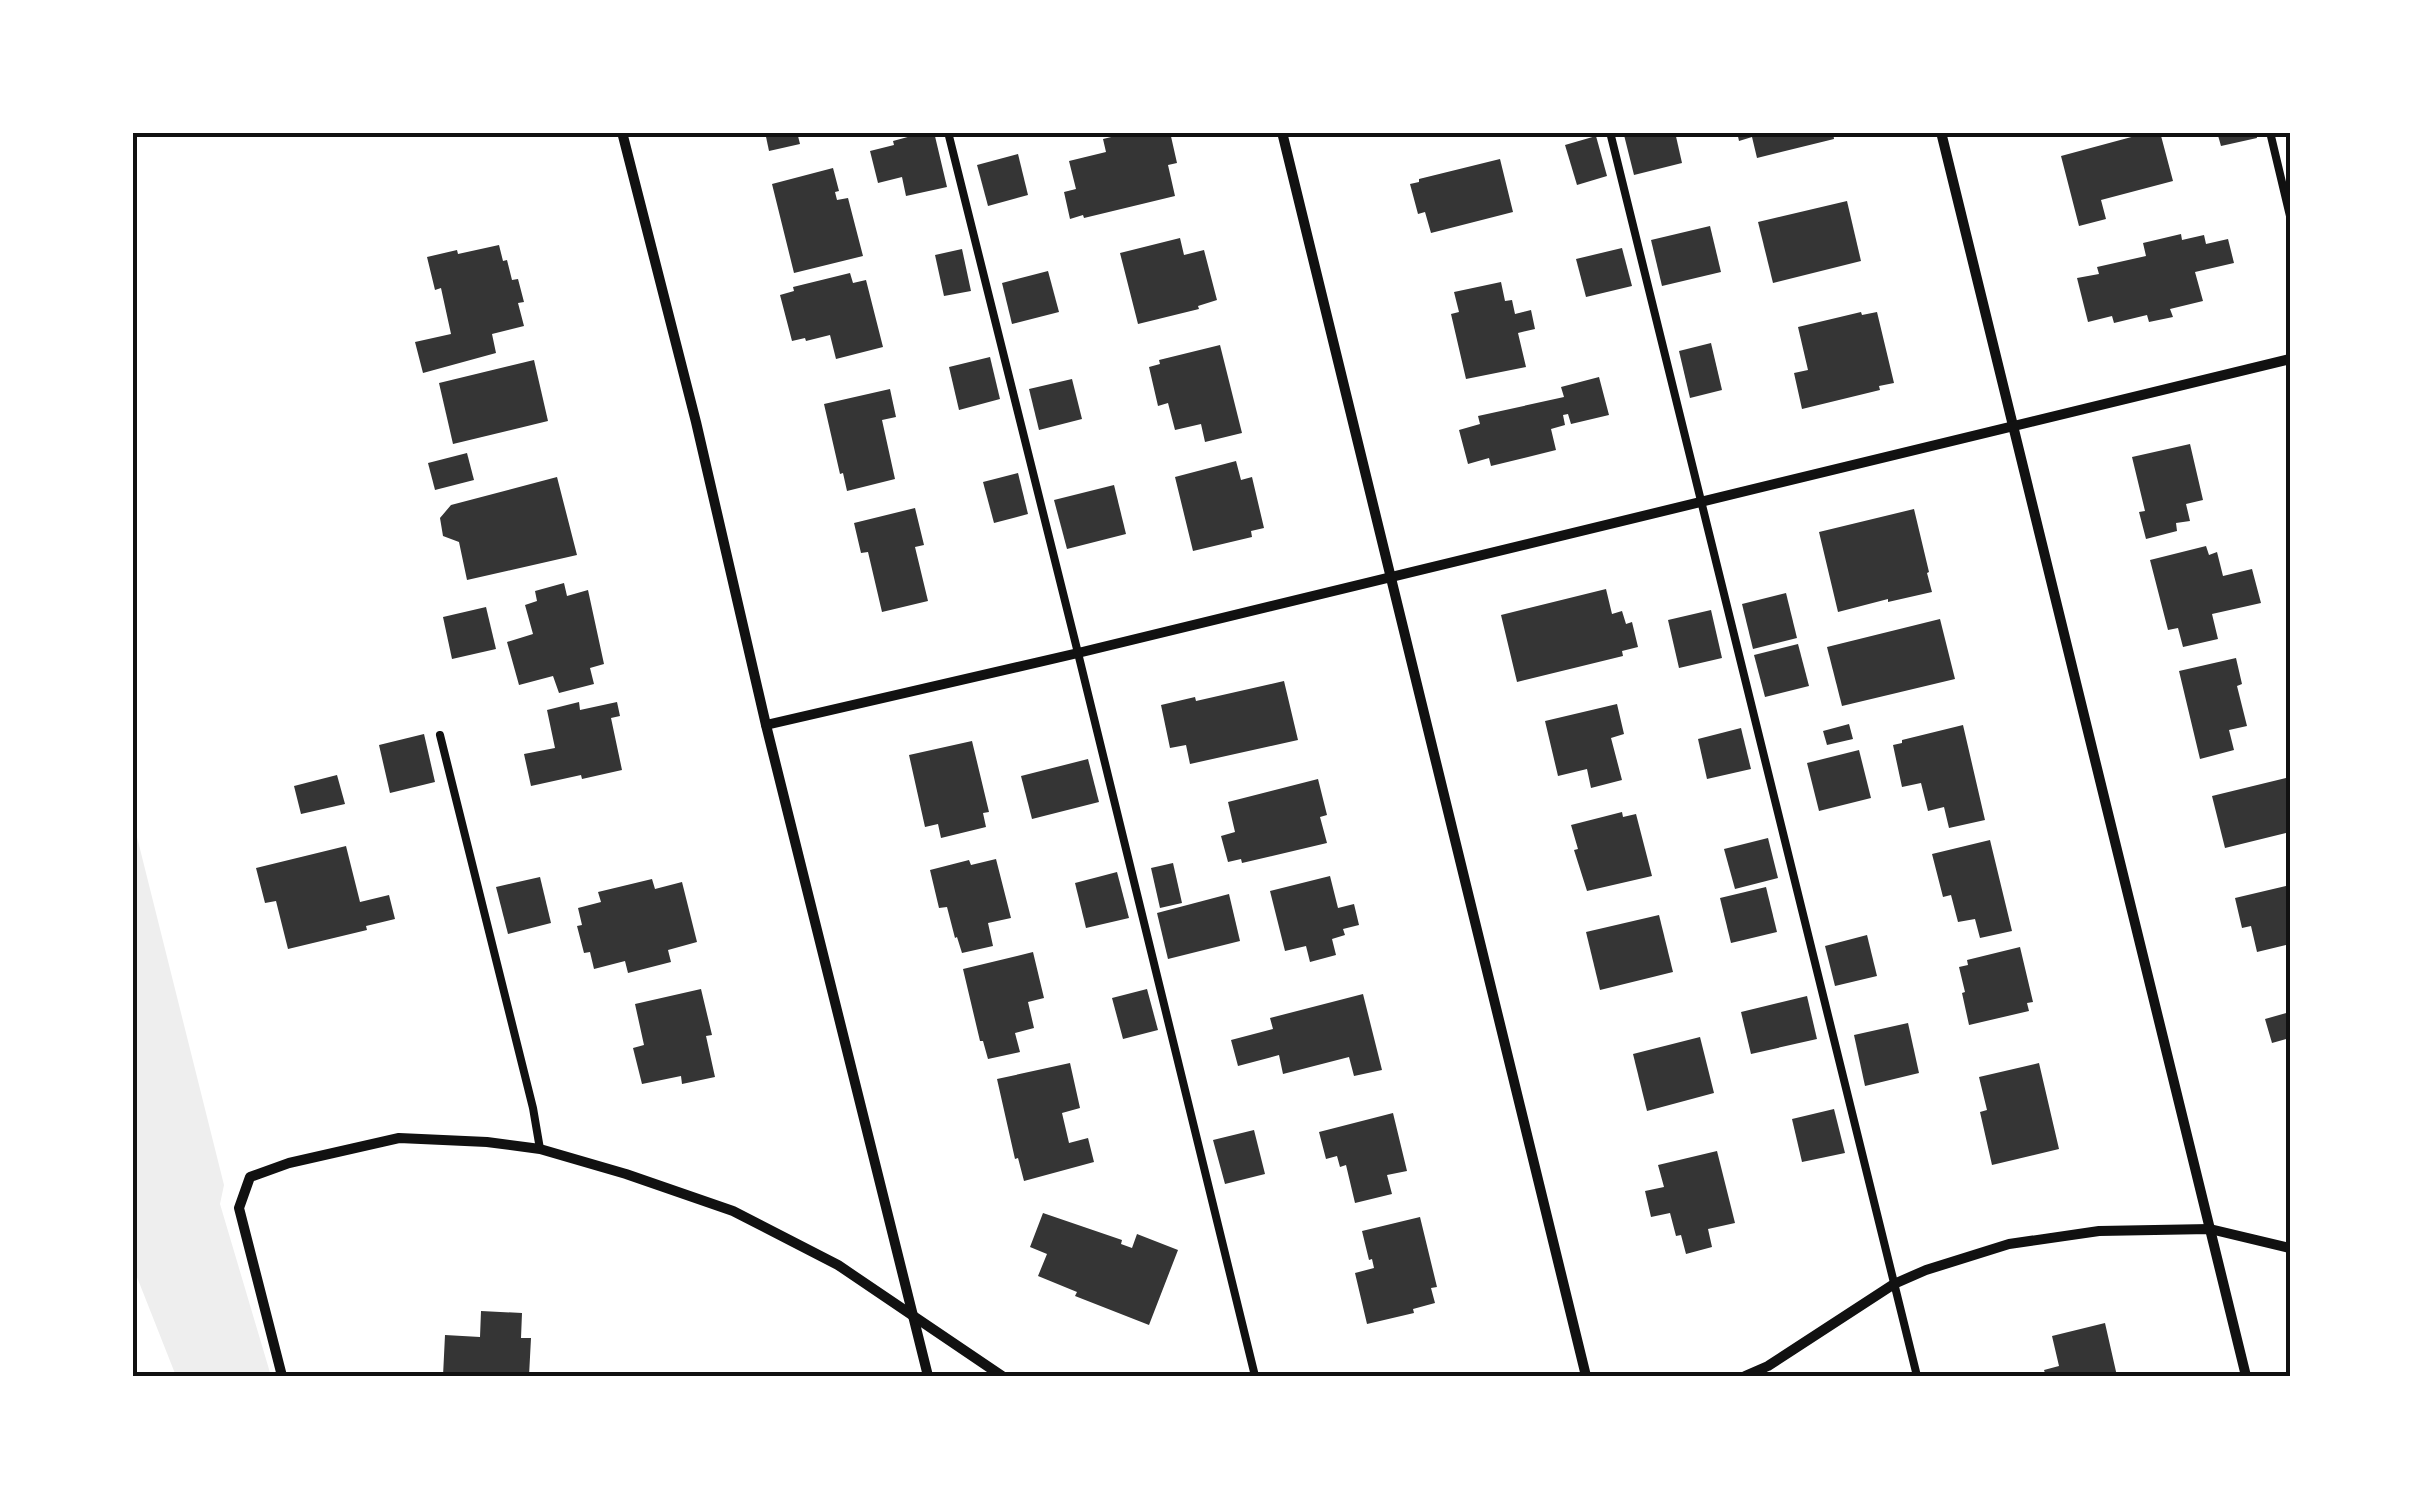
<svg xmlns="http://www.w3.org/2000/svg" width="2423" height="1509" viewBox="0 0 2423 1509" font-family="Lato,sans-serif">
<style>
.green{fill:#eee}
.building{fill:#353535}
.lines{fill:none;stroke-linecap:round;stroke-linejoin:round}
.service{stroke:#111;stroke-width:8}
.minor{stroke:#111;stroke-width:10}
.neatline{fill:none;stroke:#111;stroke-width:4}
</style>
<rect width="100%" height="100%" fill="#fff"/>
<!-- green -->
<polygon class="green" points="132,817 224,1185 220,1204 271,1376 176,1376 133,1267"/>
<!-- building -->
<g class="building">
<polygon points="765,132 797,132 800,144 769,151"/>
<polygon points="926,132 934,132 947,187 906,196 902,177 878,183 870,151 894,145 893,141"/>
<polygon points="1132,132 1170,132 1177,163 1168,165 1175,196 1084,218 1083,215 1070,219 1064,192 1076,189 1069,161 1106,152 1103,139"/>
<polygon points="1635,132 1675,132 1682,163 1634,175 1624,135"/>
<polygon points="1737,132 1833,132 1834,139 1757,158 1752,137 1739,141"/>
<polygon points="2150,132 2160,132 2173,181 2101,200 2106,219 2079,226 2061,156"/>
<polygon points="2217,132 2256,132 2257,138 2221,146"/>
<polygon points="1596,136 1607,176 1577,185 1565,145"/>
<polygon points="1018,154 1028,195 988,206 977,165"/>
<polygon points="1500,159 1513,212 1431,233 1425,212 1418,214 1410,184 1419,182 1419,179"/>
<polygon points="833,168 839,191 835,192 837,200 848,198 863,256 794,273 772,184"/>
<polygon points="1847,201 1861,261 1773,283 1758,222"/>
<polygon points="1710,226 1721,272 1662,286 1651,240"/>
<polygon points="2181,234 2182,240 2204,235 2206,244 2228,239 2234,263 2195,272 2203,301 2170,309 2173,317 2149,322 2147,315 2114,323 2112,316 2088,322 2077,278 2099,274 2097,267 2146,256 2143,243"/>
<polygon points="1180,238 1184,255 1204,250 1217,300 1198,306 1199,309 1138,324 1120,253"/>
<polygon points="499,245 503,261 507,260 512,280 518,279 524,302 518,303 524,326 492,334 496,353 423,373 415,342 451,334 441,288 435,290 427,257 457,250 458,254"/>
<polygon points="1622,248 1632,286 1586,297 1576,259"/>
<polygon points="962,249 971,291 944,296 935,255"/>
<polygon points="1048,271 1059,312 1012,324 1002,283"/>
<polygon points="850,273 853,283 866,280 883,347 836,359 830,335 806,341 805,338 792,341 780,295 794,291 793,287"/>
<polygon points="1501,282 1505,301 1512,300 1515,314 1531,310 1535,329 1518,333 1526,367 1466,379 1451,314 1459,312 1454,292"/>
<polygon points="1861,312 1862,315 1877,312 1894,383 1879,386 1880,390 1802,409 1794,373 1808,370 1798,327"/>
<polygon points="1711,343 1722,390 1690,398 1679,351"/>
<polygon points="1220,345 1242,433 1205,442 1201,424 1175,430 1168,403 1158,406 1149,367 1160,364 1159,360"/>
<polygon points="990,357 1000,399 959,410 949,367"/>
<polygon points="534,360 548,421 453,444 439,383"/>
<polygon points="1599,377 1609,415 1571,424 1568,414 1563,415 1565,425 1551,429 1556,450 1491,466 1489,458 1468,464 1459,430 1480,424 1478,416 1564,397 1561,387"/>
<polygon points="1072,379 1082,419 1039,430 1029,389"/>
<polygon points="890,389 896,417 882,420 895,479 847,491 843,473 840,474 824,404"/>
<polygon points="2190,444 2203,500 2186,504 2190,521 2176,523 2177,531 2146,539 2139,512 2145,511 2132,457"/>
<polygon points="467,453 474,480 435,490 428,463"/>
<polygon points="1236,461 1241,480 1252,477 1264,528 1251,531 1252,537 1193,551 1175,477"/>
<polygon points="1018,473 1028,514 994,523 983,482"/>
<polygon points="557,477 577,555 467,580 459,542 443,536 440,518 451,505"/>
<polygon points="1114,485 1126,534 1067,549 1054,500"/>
<polygon points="915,508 924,545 915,547 928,601 882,612 868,552 861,553 854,523"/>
<polygon points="1914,509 1929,572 1927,573 1932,592 1888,602 1888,599 1838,612 1819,532"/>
<polygon points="2206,546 2209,555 2217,552 2223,576 2252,569 2261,603 2212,614 2218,639 2183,647 2178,628 2168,630 2150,560"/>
<polygon points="564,583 567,596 588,590 604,664 590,668 594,684 559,693 553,676 519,685 507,642 533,634 525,605 537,601 535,591"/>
<polygon points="1606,589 1612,614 1622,611 1626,624 1632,622 1638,647 1622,651 1623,656 1517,682 1501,615"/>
<polygon points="1786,593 1797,638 1753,649 1742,604"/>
<polygon points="486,607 496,649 452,659 443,617"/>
<polygon points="1711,610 1722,658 1679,668 1668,620"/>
<polygon points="1940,619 1955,679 1842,706 1827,647"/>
<polygon points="1798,644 1809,686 1765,697 1754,655"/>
<polygon points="2236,658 2242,684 2237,686 2247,726 2229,730 2234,750 2200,759 2179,671"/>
<polygon points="1284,681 1298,740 1190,764 1186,745 1170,748 1161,705 1195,697 1196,701"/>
<polygon points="579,702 580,710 617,702 620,716 611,718 622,770 582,779 581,775 531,786 524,754 555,748 547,710"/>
<polygon points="1617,704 1624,734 1611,738 1622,780 1591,788 1587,769 1558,776 1545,721"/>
<polygon points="1849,724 1853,739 1827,745 1823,731"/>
<polygon points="1963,725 1985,820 1949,828 1944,807 1928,811 1921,783 1902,787 1893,745 1902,743 1902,740"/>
<polygon points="1741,728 1751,769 1707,779 1698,739"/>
<polygon points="424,734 435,782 390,793 379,745"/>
<polygon points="972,741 989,812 983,813 986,827 941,838 938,824 925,827 909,755"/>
<polygon points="1859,750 1871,798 1819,811 1807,763"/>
<polygon points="1088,759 1099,802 1032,819 1021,776"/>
<polygon points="337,775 345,804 301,814 294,786"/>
<polygon points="2290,777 2290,832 2225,848 2212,796"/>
<polygon points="1318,779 1327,815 1320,817 1327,843 1242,863 1241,859 1228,862 1221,836 1235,832 1228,802"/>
<polygon points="1622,812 1623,817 1636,814 1652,876 1587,891 1574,850 1578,849 1571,825"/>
<polygon points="1768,838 1778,878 1735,889 1724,849"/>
<polygon points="1990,840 2012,931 1980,938 1975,919 1958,922 1951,895 1943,897 1932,854"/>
<polygon points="346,846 360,902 389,895 395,919 366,926 367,930 288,949 276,901 265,903 256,868"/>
<polygon points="996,859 1011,918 988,923 993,946 962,953 957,937 955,938 947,907 939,908 930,870 969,860 971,865"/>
<polygon points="1173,863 1182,903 1160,908 1151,868"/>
<polygon points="1117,872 1129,918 1086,928 1075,883"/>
<polygon points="1330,876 1338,908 1354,904 1359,925 1343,929 1345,935 1332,939 1336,955 1310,962 1306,946 1285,951 1270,891"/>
<polygon points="540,877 551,923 508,934 496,887"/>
<polygon points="652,879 655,889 682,882 697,942 668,950 671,962 628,973 625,961 594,969 590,952 584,953 577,926 582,925 578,908 601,902 598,892"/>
<polygon points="2290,885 2290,944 2257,952 2251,926 2242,928 2235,898"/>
<polygon points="1766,887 1777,932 1731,943 1720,898"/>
<polygon points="1229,894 1240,941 1168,959 1157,913"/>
<polygon points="1659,915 1673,972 1600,990 1586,932"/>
<polygon points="1867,935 1877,976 1835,986 1825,946"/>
<polygon points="2020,947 2033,1002 2027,1003 2029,1011 1969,1025 1962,993 1965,992 1959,967 1968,965 1967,960"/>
<polygon points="1033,952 1044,998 1028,1002 1034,1028 1015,1033 1020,1052 988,1059 983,1041 980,1041 963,969"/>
<polygon points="701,989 712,1035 706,1036 715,1077 682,1084 681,1076 642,1084 633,1048 644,1045 635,1004"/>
<polygon points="1147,989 1158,1030 1123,1039 1112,998"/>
<polygon points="1363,994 1382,1070 1354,1076 1349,1057 1283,1074 1279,1055 1238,1066 1231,1040 1273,1029 1270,1018"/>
<polygon points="1807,996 1817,1039 1751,1054 1741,1012"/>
<polygon points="2290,1012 2290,1038 2272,1043 2265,1019"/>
<polygon points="1908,1023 1919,1073 1865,1086 1854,1035"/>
<polygon points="1700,1037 1714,1093 1647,1111 1633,1054"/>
<polygon points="1070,1063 1080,1108 1062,1113 1069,1143 1088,1138 1094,1162 1024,1181 1018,1158 1015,1159 997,1079"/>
<polygon points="2039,1063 2059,1149 1992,1165 1980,1112 1987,1110 1979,1077"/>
<polygon points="1834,1109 1845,1153 1802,1162 1792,1119"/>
<polygon points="1393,1113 1407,1171 1387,1175 1392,1194 1355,1203 1346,1165 1340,1167 1337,1156 1326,1159 1319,1132"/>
<polygon points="1254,1130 1265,1174 1225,1184 1213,1140"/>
<polygon points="1717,1151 1735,1223 1708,1229 1712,1247 1686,1254 1681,1235 1676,1236 1670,1213 1651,1217 1645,1191 1664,1187 1658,1165"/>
<polygon points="1043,1213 1122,1240 1121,1244 1132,1248 1137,1234 1178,1250 1149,1325 1075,1296 1077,1292 1038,1276 1047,1254 1030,1247"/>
<polygon points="1420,1217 1437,1287 1431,1288 1435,1303 1413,1309 1414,1313 1367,1324 1355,1273 1374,1268 1372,1259 1369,1260 1362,1231"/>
<polygon points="481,1311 522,1313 521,1338 531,1338 529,1376 443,1376 445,1335 480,1337"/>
<polygon points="2105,1323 2117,1376 2046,1376 2044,1370 2059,1366 2052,1336"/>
</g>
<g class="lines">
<!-- service -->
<g class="service">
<polyline points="948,132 1078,653 1255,1376"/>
<polyline points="1610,132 1917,1376"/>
<polyline points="2270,132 2290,216"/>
<polyline points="440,735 533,1108 540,1149"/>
</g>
<!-- minor -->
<g class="minor">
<polyline points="622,132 696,422 766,725 928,1376"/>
<polyline points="1282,132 1586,1376"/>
<polyline points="1941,132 2246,1376"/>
<polyline points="766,725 1078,653 2290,359"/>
<polyline points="282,1376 239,1208 250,1177 289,1163 399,1138 487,1142 540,1149 626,1174 733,1211 838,1265 1002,1376"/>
<polyline points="1745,1376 1768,1366 1894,1284 1926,1270 2009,1244 2099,1231 2210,1229 2290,1248"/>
</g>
</g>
<!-- border -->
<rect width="2423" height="1509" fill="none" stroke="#ffffff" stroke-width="270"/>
<rect x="135" y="135" width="2153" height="1239" class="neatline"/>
</svg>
